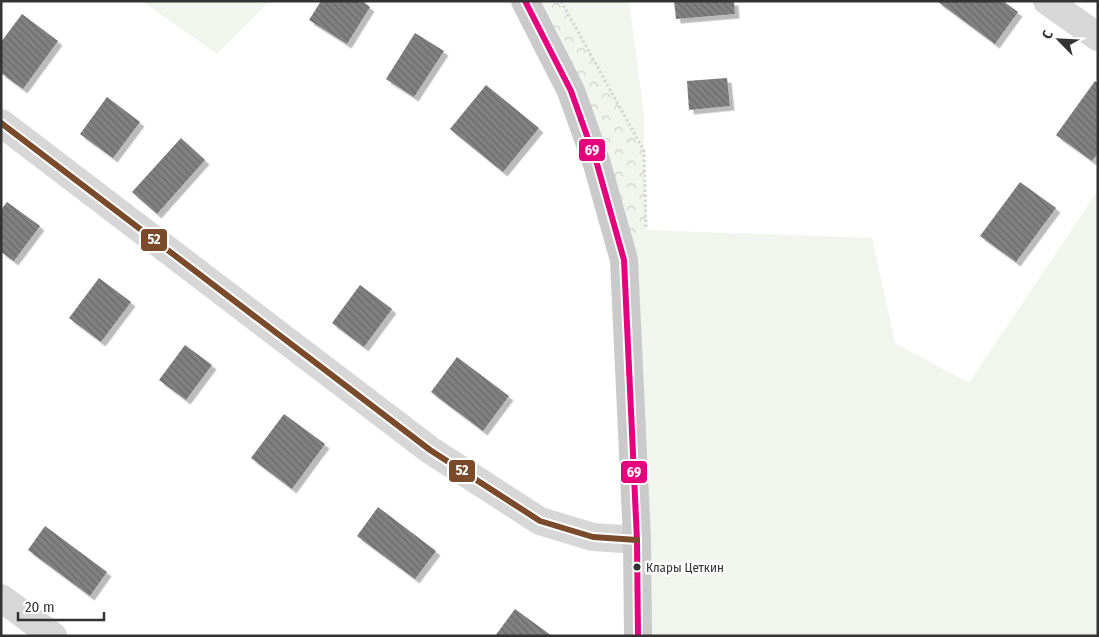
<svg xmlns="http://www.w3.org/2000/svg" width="1099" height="637" viewBox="0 0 1099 637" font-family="'Fira Sans Condensed',sans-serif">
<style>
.grass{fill:#f1f5ed}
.forest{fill:url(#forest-crowns)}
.building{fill:url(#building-back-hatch);filter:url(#shadow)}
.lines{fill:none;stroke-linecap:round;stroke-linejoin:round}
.path{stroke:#d6d6d6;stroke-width:3;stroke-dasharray:2.5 2.5;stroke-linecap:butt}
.minor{stroke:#d7d7d7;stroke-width:28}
.primary{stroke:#cacaca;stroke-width:28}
.bus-1-casing{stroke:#fff;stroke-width:10}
.bus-2-casing{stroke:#fff;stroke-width:10}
.bus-1{stroke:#e5007d;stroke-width:6}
.bus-2{stroke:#7a4b2a;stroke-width:6}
.bus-dot{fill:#333;stroke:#fff;stroke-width:2}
.labels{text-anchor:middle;stroke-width:5;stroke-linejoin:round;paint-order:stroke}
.bus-label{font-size:13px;fill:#333;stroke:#fff;text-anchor:start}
.line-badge{stroke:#fff;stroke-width:2}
.badge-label{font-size:14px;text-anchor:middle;font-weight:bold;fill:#fff}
</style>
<defs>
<pattern id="forest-crowns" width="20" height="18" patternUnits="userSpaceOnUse" patternTransform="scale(1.25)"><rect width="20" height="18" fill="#f1f5ed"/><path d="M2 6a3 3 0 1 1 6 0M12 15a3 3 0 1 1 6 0" fill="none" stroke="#cfd2cc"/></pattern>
<pattern id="building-back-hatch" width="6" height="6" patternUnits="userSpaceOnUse" patternTransform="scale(1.25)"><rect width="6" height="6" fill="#818181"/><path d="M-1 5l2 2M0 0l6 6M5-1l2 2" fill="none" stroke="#6a6a6a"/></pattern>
<filter id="shadow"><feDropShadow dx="4.5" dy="4.5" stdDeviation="0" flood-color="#0004"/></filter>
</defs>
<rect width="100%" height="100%" fill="#fff"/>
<!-- grass -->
<g class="grass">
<polygon points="142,1 270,1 217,54"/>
<polygon points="561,1 629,1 644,115 644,151"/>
<polygon points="1098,190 1098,636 638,636 624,260 646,230 872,238 895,343 969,383"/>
</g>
<!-- forest -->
<polygon class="forest" points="525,1 561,1 644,151 646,230 624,260"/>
<!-- building -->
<g class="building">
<polygon points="321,1 362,1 370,7 347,44 309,20"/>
<polygon points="674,1 734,1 735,14 676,19"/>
<polygon points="937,1 1003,1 1018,12 995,44"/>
<polygon points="22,14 58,41 23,89 1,73 1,42"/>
<polygon points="415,33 444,51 414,97 386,79"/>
<polygon points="727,78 730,106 689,110 687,81"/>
<polygon points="1095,81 1098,83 1098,153 1092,161 1056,135"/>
<polygon points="486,85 539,128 503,172 450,129"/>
<polygon points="107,97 140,122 113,158 80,134"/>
<polygon points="181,138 205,160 157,214 132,192"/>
<polygon points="1020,182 1056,208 1016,262 980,236"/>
<polygon points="7,202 40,226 14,261 1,252 1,210"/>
<polygon points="99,278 131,302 101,342 69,318"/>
<polygon points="360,285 392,309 364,347 332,323"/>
<polygon points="185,345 212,365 186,400 159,380"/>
<polygon points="457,357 509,396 483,431 431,392"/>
<polygon points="284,414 325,444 292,489 251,458"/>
<polygon points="378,507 436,551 415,579 357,536"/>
<polygon points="45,526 107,572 90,596 28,550"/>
<polygon points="515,609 552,636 495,636"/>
</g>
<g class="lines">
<!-- path -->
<polyline class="path" points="561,1 644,151 646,227"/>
<!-- minor -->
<g class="minor">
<polyline points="1047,1 1098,37"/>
<polyline points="1,123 430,450 540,521 593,537 637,540"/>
<polyline points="1,598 53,636"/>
</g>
<!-- primary -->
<polyline class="primary" points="525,1 571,91 597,164 624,260 637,540 638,636"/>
<defs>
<polyline id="bus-1" points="525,1 571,91 597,164 624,260 637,540 638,636"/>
<polyline id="bus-2" points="1,123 430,450 540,521 593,537 637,540"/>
</defs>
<!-- bus-1 casing -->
<use href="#bus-1" class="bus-1-casing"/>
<!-- bus-2 casing -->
<use href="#bus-2" class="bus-2-casing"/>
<!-- bus-1 -->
<use href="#bus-1" class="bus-1"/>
<!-- bus-2 -->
<use href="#bus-2" class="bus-2"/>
</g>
<!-- markers -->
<circle class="bus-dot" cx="637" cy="567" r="4.5"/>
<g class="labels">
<!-- bus labels -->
<g class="bus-label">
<text x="646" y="572">Клары Цеткин</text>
</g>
</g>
<g class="line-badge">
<rect x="578" y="138" width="28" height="24" rx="5" fill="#e5007d"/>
<rect x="140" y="228" width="28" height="24" rx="5" fill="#7a4b2a"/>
<rect x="448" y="459" width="28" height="24" rx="5" fill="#7a4b2a"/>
<rect x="620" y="460" width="28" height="24" rx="5" fill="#e5007d"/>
</g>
<g class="badge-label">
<text x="592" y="155">69</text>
<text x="154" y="244">52</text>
<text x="462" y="475">52</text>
<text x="634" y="477">69</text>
</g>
<!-- border -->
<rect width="1099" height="637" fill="none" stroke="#333333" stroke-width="5"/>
<!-- north arrow -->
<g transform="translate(1059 40) rotate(294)" stroke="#ffffff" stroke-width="4" paint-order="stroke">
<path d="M0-4L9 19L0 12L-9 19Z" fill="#333333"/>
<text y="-8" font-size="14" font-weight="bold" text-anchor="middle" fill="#333333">С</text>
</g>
<!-- scale -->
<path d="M18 612v8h86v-8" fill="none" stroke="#333333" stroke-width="2.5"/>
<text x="25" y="612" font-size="15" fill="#333333" stroke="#ffffff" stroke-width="4" paint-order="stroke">20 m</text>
</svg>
